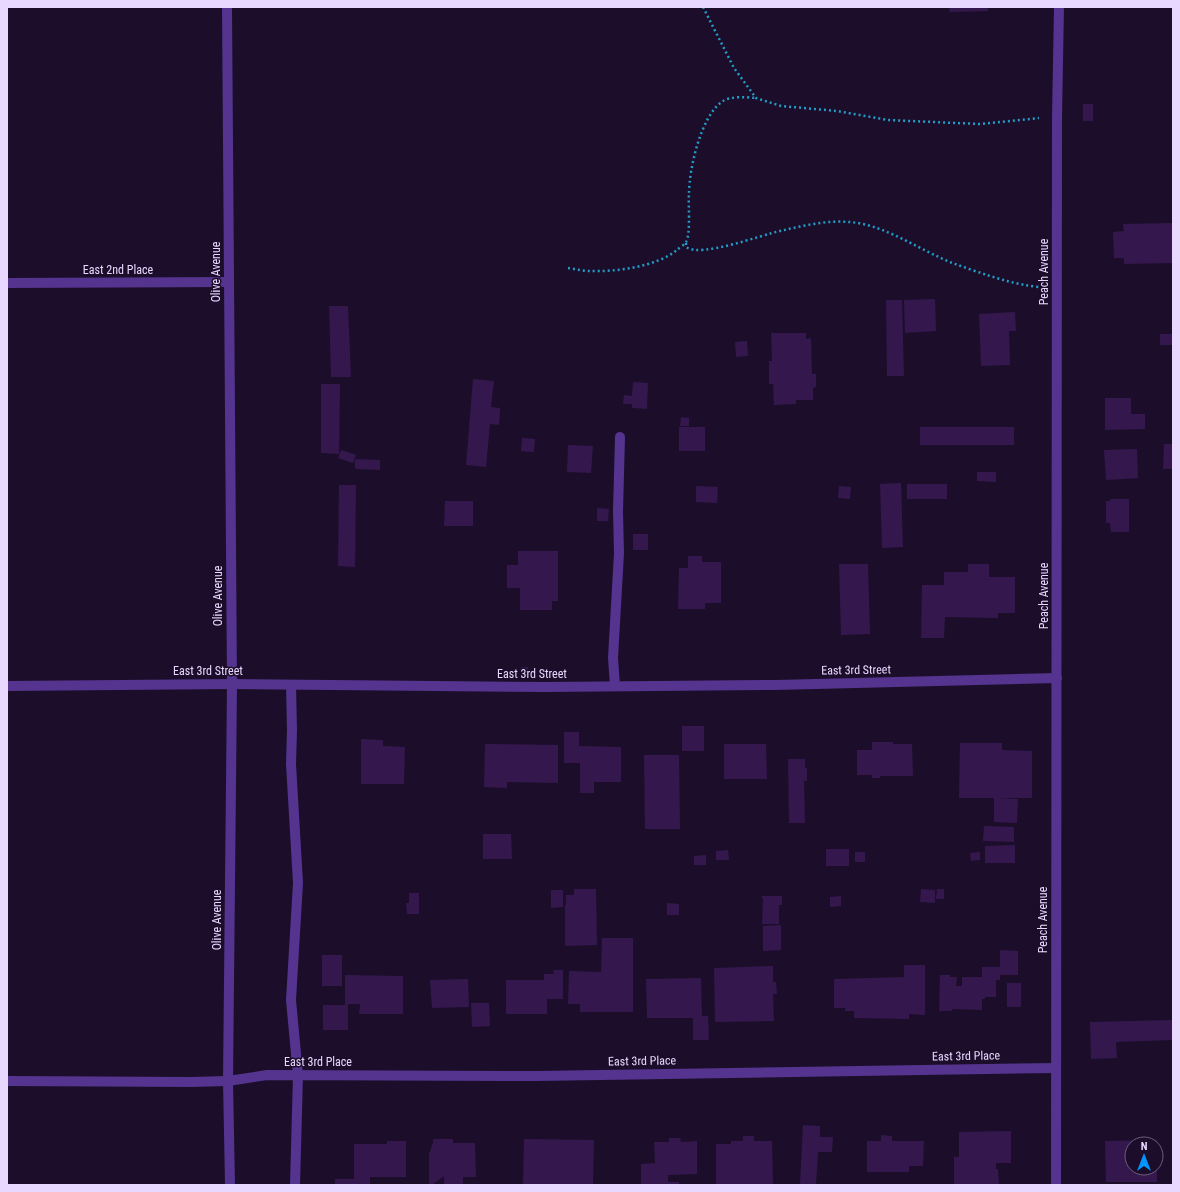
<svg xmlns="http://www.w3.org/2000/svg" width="1180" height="1192" viewBox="0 0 1180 1192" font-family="'Roboto Condensed',sans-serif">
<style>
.building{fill:#34184d}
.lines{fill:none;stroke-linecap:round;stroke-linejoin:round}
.path{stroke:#239cc7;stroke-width:2.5;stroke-dasharray:2 3;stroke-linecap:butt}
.lane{stroke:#54348e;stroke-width:10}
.street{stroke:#54348e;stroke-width:10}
.labels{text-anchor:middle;stroke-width:3;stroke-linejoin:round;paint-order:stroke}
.street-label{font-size:12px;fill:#e8d7ff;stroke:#1c0e2a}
</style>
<rect width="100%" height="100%" fill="#1c0e2a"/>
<!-- building -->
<g class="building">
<polygon points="949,7 988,7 988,11 950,12"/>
<rect x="1083" y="104" width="10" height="17"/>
<polygon points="1173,223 1173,263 1124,264 1124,258 1114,258 1113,232 1124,231 1123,224"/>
<polygon points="935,299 936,331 905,333 904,300"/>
<polygon points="886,300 902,300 904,376 887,376"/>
<polygon points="329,306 348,306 351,377 331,377"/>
<polygon points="1015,312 1016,331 1009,331 1010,365 981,366 979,314"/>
<polygon points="771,333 806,333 806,339 811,338 812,374 816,374 816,387 813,388 813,400 796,400 796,404 774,405 773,384 769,384 769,361 772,361"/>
<rect x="1160" y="334" width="13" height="11"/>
<polygon points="747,341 748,356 736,357 735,342"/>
<polygon points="473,379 494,381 491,407 500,408 499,425 490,424 486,467 466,465"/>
<polygon points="633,382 648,383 647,409 632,408 632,404 623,404 624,395 632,396"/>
<polygon points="321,384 340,384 339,454 321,453"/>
<polygon points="1105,398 1131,398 1131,414 1145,414 1145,429 1105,430"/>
<polygon points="681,417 689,418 689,426 680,426"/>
<rect x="679" y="427" width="26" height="24"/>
<rect x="920" y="427" width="94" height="18"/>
<polygon points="522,438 535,439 534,452 521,451"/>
<polygon points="1164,444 1173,444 1173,469 1163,469"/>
<polygon points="568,445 593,446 591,473 567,472"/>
<polygon points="1137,449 1138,478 1106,480 1104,450"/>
<polygon points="341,450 356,455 353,463 338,458"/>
<polygon points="355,459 380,460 380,470 355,469"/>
<polygon points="977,472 996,472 996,482 977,481"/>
<polygon points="901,483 903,547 882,548 880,484"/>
<rect x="907" y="484" width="40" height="15"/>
<polygon points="339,485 356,485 355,567 338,566"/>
<polygon points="696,486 718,487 717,503 696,502"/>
<polygon points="839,486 851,487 850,499 838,498"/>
<polygon points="1110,499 1129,499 1129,532 1111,532 1110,523 1106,523 1106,501 1110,501"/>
<polygon points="445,501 473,501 473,526 444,526"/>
<polygon points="597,508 609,509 608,521 597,521"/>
<rect x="633" y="534" width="15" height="16"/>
<polygon points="518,551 558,551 558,601 552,601 552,610 520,610 520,588 507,588 507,565 518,565"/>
<polygon points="688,556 702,556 702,562 721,562 721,603 705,603 705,609 678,609 679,568 688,568"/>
<polygon points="839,564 868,564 870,634 841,635"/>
<polygon points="968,564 989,564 989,577 1015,577 1015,613 998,613 998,618 945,617 944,638 921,638 922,585 944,585 944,572 968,572"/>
<rect x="521" y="667" width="7" height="6"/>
<rect x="682" y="726" width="22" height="25"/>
<polygon points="564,732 579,732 579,746 621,747 621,782 594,782 594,793 580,793 580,763 564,763"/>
<polygon points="361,739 383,740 383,746 405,747 404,784 361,784"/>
<polygon points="872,742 893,742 893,744 912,744 913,776 880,776 880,778 872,778 872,775 857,775 857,750 872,750"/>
<polygon points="960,743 1002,743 1002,750 1032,751 1032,798 998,798 1018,799 1017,823 994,822 994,798 959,798"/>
<polygon points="485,744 558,745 558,783 507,782 507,788 484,787"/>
<polygon points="724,744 766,744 767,779 724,779"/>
<polygon points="644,755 679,755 680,829 645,829"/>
<polygon points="788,759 805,759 805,768 807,768 807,781 804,781 805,823 789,823"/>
<polygon points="984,826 1014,827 1014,842 983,841"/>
<polygon points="483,834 511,834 512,859 483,859"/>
<polygon points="1015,845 1015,863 985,863 985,846"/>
<rect x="826" y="849" width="23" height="17"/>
<polygon points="728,850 729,860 716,860 716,851"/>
<rect x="855" y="852" width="10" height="10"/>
<polygon points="980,852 980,860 971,861 970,853"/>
<polygon points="706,855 706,865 694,865 694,856"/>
<polygon points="574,889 596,889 597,945 565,946 565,905 566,905 566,895 574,895"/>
<polygon points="921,889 935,890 935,903 920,902"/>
<polygon points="937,889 944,889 944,899 936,899"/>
<polygon points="551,890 563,890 563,907 551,908"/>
<polygon points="409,893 419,893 419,914 407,914 406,903 409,903"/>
<polygon points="762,896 782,896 782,905 779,905 779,924 762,924 763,899 762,898"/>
<polygon points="841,896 841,906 830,907 830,897"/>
<polygon points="667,903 679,904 679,915 667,915"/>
<polygon points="781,925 781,950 763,951 763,926"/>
<polygon points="602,938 633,938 633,1012 580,1012 580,1004 568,1004 569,971 601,972"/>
<polygon points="1000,950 1018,951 1018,975 1000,975 1000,980 996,980 996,997 985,997 985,999 982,999 982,1010 952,1009 952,1011 939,1011 940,975 950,975 950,977 957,977 956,986 962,986 962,977 982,977 982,967 1000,967"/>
<rect x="322" y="955" width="20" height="31"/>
<polygon points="904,965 925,965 925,1015 909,1014 909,1019 854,1018 854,1011 845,1011 845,1008 834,1008 834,979 904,977"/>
<polygon points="773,966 773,982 776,982 777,994 773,994 774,1021 715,1022 714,968"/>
<polygon points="553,970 563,970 563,999 547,999 547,1014 506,1014 506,980 544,980 544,974 554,974"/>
<polygon points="345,975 403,976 403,1014 359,1014 360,1004 348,1004 348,1030 323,1030 323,1005 345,1005"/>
<polygon points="701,978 702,1016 708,1016 709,1040 693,1040 693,1018 647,1018 646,979"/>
<polygon points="468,979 469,1007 432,1008 430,980"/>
<rect x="1007" y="983" width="14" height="24"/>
<polygon points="471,1003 489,1003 490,1026 472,1027"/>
<polygon points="1173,1020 1173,1040 1116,1042 1117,1058 1091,1059 1090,1022"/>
<polygon points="803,1125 820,1126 820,1137 833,1137 832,1152 818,1152 816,1185 800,1185"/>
<polygon points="1011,1131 1011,1163 996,1163 996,1169 998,1169 999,1185 954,1185 954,1157 959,1157 959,1132"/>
<polygon points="881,1135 892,1136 892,1141 924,1141 923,1166 909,1166 909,1172 867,1172 867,1141 881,1141"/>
<polygon points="743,1136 754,1136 754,1141 772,1141 773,1185 716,1185 716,1144 731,1144 731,1141 743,1141"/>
<polygon points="669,1138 680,1138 681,1142 697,1141 697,1174 668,1175 668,1182 679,1182 679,1185 641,1185 641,1164 655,1163 654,1142 669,1142"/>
<polygon points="433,1139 453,1139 453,1143 475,1143 476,1177 463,1177 463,1185 444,1185 444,1176 432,1185 429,1185 429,1154 433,1143"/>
<polygon points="524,1139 594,1140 593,1185 523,1185"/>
<polygon points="1157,1140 1157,1144 1132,1144 1132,1168 1157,1168 1157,1182 1106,1182 1105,1141"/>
<polygon points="387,1141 406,1141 406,1177 370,1177 370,1185 335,1185 335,1179 354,1179 354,1144 387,1144"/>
</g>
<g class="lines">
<!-- path -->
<g class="path">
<polyline points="703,7 734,68 756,98 781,106 837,111 888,120 933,122 980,124 1039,118"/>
<path d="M686,243V247C701,258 761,235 780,231C802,226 826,220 849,222C881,224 912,245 941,258C951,263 961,266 972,270C996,278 1013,284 1039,287"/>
<path d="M568,268C575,269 582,271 589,271C615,272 656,267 677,250C679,248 684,245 686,242C691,233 688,205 689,194C689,169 701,115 723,101C731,96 746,97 756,98"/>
</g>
<!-- lane -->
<g class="lane">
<polyline points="291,685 292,730 291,764 298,883 291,1000 298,1075 295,1185"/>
<polyline points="7,1081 191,1082 228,1081"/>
</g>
<!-- street -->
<g class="street">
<polyline points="227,7 232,684 228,1081 230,1185"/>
<polyline points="7,283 229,282"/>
<polyline points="7,686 232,684 546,687 775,685 1057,678"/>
<polyline points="615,686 613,658 619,553 618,511 620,437"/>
<polyline points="228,1081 267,1075 536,1076 1056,1068"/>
<polyline points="1056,1185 1057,117 1059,7"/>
</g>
</g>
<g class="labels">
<!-- street labels -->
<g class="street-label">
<text x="118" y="274">East 2nd Place</text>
<text transform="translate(216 272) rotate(-90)" y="4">Olive Avenue</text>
<text transform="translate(1044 272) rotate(-90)" y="4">Peach Avenue</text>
<text transform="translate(218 596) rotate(-90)" y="4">Olive Avenue</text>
<text transform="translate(1044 596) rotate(-90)" y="4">Peach Avenue</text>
<text transform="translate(856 670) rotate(-1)" y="4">East 3rd Street</text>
<text x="208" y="675">East 3rd Street</text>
<text x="532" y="678">East 3rd Street</text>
<text transform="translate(217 920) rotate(-90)" y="4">Olive Avenue</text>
<text transform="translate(1043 920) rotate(-90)" y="4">Peach Avenue</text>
<text transform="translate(966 1056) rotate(-1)" y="4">East 3rd Place</text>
<text transform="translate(642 1061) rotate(-1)" y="4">East 3rd Place</text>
<text x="318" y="1066">East 3rd Place</text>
</g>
</g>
<!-- border -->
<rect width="1180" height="1192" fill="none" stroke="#e8d7ff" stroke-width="16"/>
<!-- north arrow -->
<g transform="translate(1144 1156)"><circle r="19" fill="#1c0e2a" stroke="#6e5e7f"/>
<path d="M0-3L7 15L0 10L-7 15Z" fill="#0395ff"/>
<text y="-6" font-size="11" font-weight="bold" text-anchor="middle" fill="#e8d7ff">N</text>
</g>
</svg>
